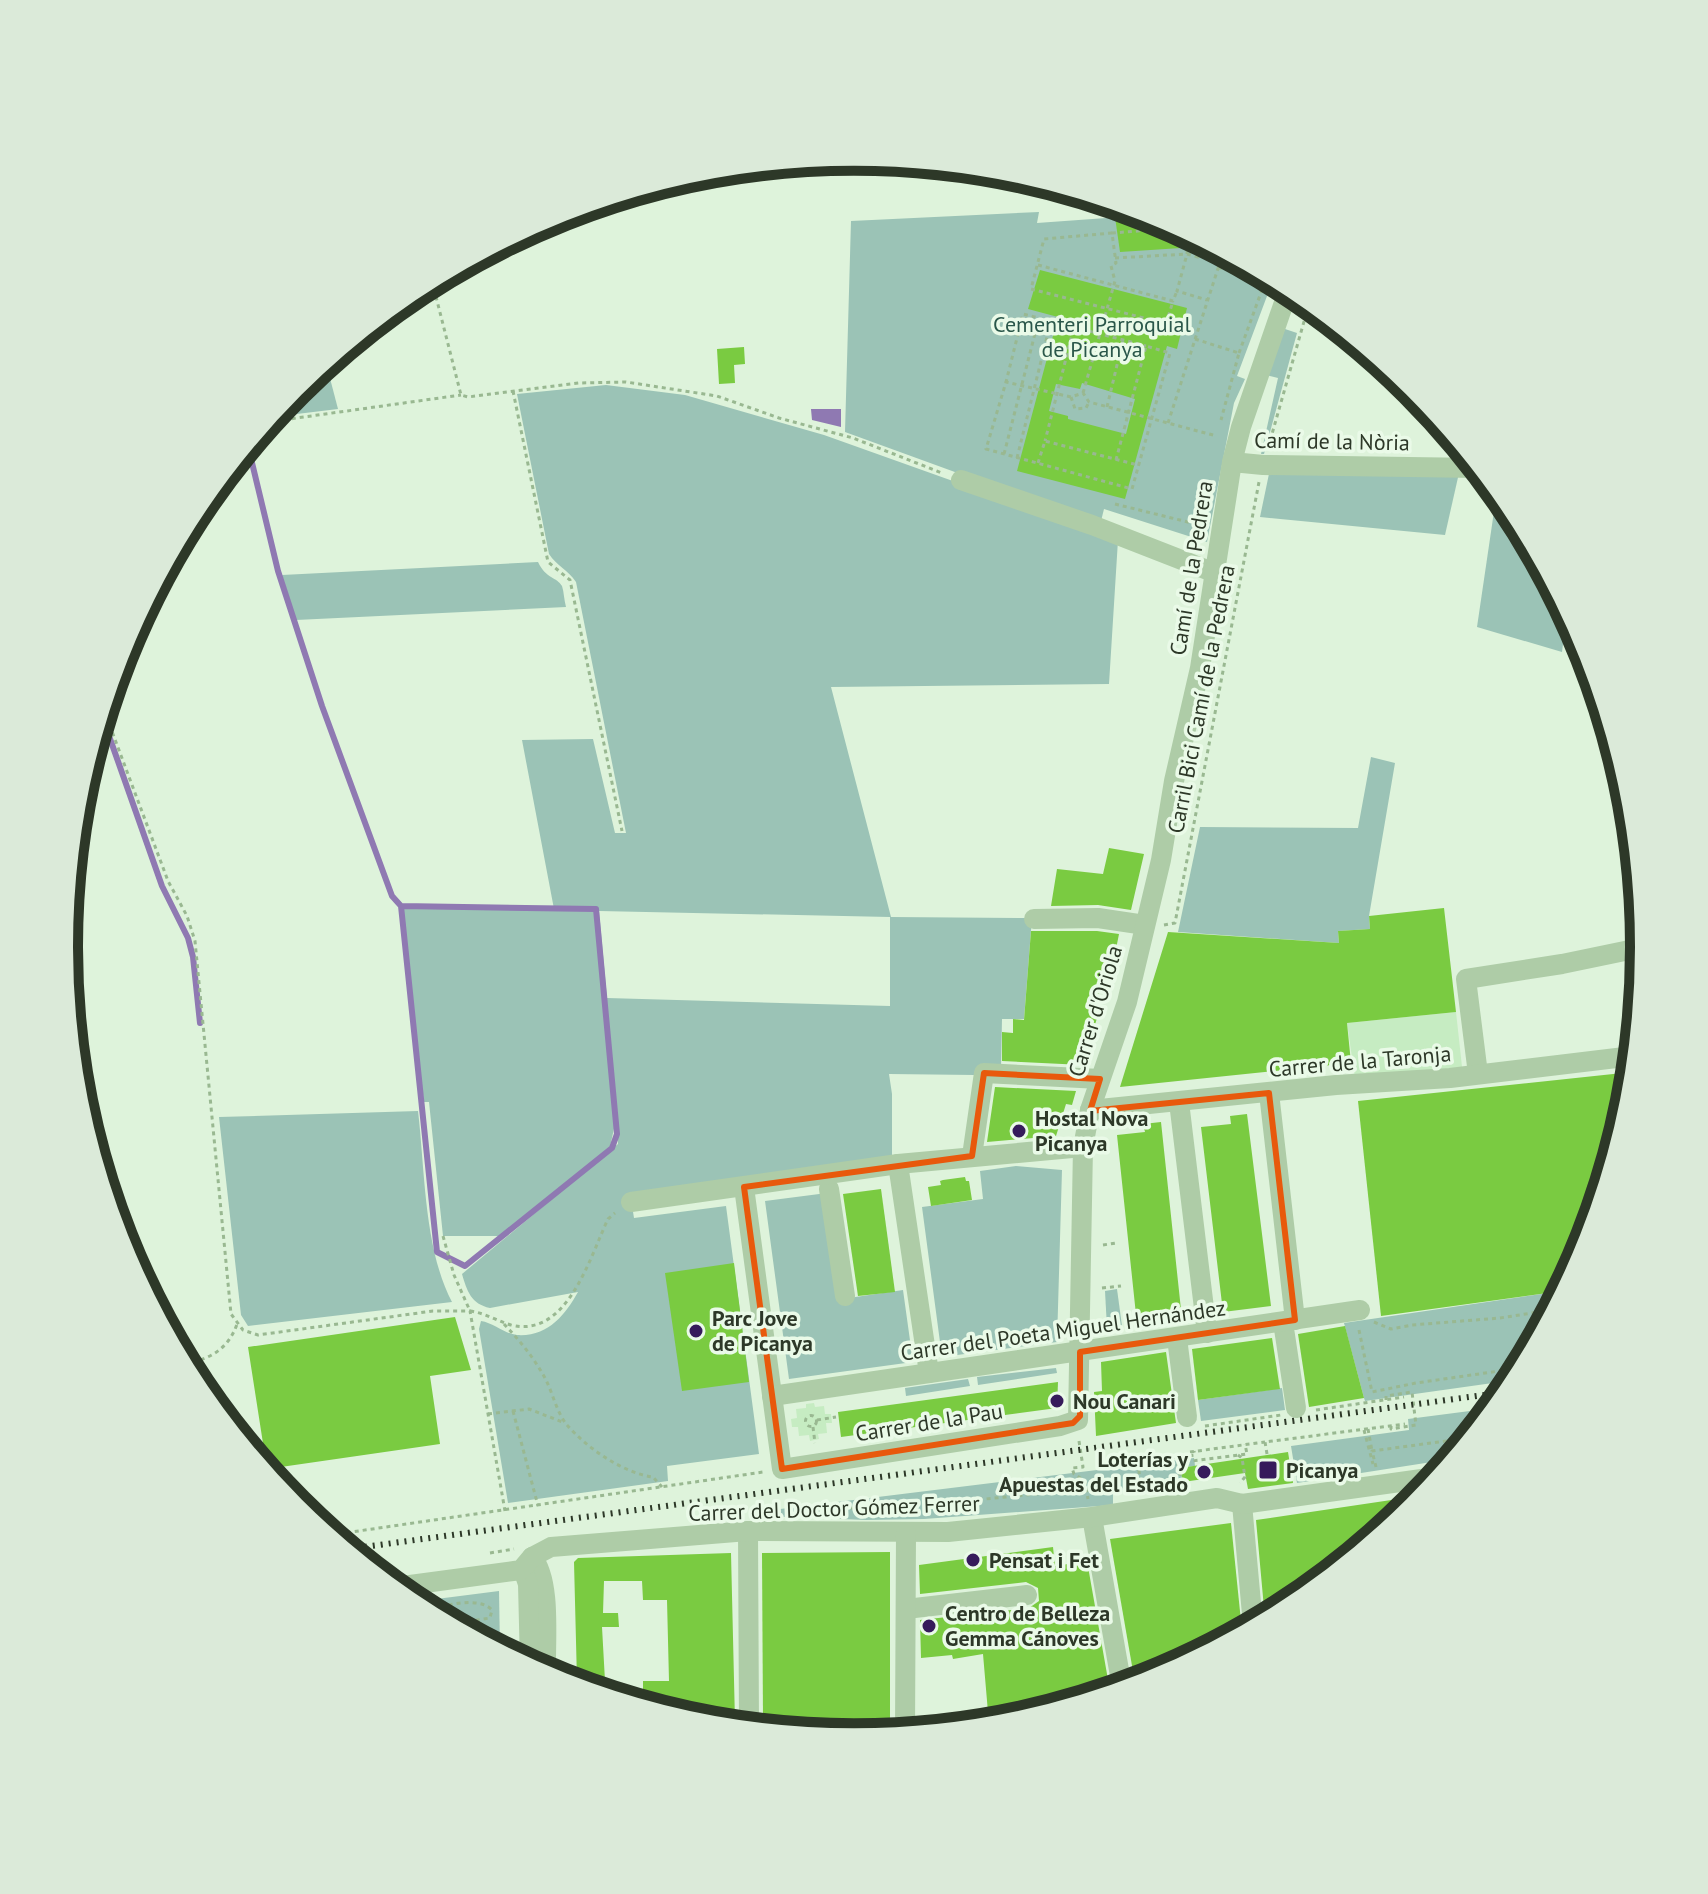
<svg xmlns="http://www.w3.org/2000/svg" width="1708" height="1894" viewBox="0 0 1708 1894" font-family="'PT Sans',sans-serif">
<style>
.green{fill:#9bc3b6;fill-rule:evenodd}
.plaza{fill:#c6ecc2}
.water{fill:#8f79b2}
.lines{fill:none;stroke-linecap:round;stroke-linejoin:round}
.stream{stroke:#8f79b2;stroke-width:6}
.building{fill:#7acb41;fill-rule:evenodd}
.path{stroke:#99b891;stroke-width:3;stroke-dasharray:4 4;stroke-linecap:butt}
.minor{stroke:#aecca7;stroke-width:20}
.rail{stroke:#2d3828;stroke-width:6;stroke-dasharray:2 6;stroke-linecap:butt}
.marked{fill:none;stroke:#e8590c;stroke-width:6;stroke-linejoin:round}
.poi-dot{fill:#361b5b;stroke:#eafae8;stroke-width:3}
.labels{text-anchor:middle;stroke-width:7;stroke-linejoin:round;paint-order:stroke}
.park-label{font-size:22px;fill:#2a574a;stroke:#eafae8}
.street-label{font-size:22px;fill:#2d3828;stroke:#eafae8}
.poi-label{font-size:22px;font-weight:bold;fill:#2d3828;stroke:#eafae8;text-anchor:start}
.rim{fill:none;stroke:#2d3828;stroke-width:10}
</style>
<rect width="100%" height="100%" fill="#def3db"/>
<!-- green -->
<g class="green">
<polygon points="1039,212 1037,223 1148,215 1273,280 1237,376 1245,379 1234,403 1207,542 1104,509 1100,525 845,432 851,221"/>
<polygon points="1285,329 1297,333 1264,454 1261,454 1278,378 1266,375"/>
<polygon points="326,363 338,409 272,417 296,388"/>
<path d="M606,385L685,395L824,435L1118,540L1109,684L831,687L891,917L1032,918L1024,1019H1002L1001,1068L975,1075L889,1074L892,1094V1156L630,1193L634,1218L726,1206L759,1454L667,1466L668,1481L508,1503L479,1329L481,1321C494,1323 505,1334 517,1335C548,1337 565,1315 578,1292L490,1308C471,1304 467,1291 462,1274L618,1144V1110L610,1147L503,1236H443L429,1102H424L399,905L554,909L522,740L593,739L615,833H626L576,582C568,570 557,566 549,554L517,394ZM599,911L890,917V1006L607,998Z"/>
<polygon points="1270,469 1459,473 1445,535 1260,517"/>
<polygon points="1497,491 1511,508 1567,613 1562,652 1477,627"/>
<path d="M538,562C546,579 557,577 562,586C564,592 564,600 566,607L296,620L282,575Z"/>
<polygon points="1371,757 1395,763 1369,916 1370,929 1338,931 1339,943 1178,932 1200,827 1358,828"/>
<path d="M418,1111C425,1170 424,1249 452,1302L248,1326L241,1315L219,1117Z"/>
<polygon points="1016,1166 1062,1170 1057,1342 942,1357 922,1207 983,1199 980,1171"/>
<polygon points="827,1193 842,1299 903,1290 913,1362 789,1379 765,1201"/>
<polygon points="1117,1289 1122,1326 1107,1328 1105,1291"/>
<polygon points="1562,1291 1514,1380 1365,1401 1364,1398 1344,1323"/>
<polygon points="1056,1368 1057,1373 978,1385 977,1377"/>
<polygon points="968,1379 970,1386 906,1396 905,1388"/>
<polygon points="1282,1388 1285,1410 1201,1421 1198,1400"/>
<polygon points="1493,1408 1451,1459 1297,1483 1291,1446 1409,1430 1408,1419"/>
<polygon points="1194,1458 1195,1466 1180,1468 1183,1482 1113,1494 1113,1505 924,1519 866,1520 762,1516 756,1512"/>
<polygon points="499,1591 500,1649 413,1602"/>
</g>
<!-- plaza -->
<g class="plaza">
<polygon points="1456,1012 1463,1076 1356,1085 1347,1023"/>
<polygon points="814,1403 815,1407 824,1406 825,1414 831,1414 832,1423 826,1423 827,1433 818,1434 819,1439 810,1441 809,1435 799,1436 798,1427 792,1427 791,1419 797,1418 796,1409 806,1408 806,1404"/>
</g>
<!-- water -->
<polygon class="water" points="811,409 841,409 841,427 812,420"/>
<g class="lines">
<!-- stream -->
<g class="stream">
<polyline points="248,446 278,571 322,706 392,896 401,906 596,909 617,1134 612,1148 465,1266 437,1252 401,906"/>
<polyline points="102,716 162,886 188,938 193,957 200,1023"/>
</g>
</g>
<!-- building -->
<g class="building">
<polygon points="1148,215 1179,229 1181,248 1120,252 1115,217"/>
<path d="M1040,270L1187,308L1177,349L1167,346L1125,499L1017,471L1058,317L1028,309ZM1082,383L1135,399L1126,434L1068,419V416L1049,411L1056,384L1080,389Z"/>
<polygon points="744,347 745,364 734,365 735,383 719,384 717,349"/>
<polygon points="1109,848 1144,854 1131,910 1098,905 1051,906 1057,869 1103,874"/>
<polygon points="1444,908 1456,1012 1347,1023 1351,1063 1120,1087 1168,932 1339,943 1338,931 1370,929 1369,916"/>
<polygon points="1031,931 1097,931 1119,934 1112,969 1106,969 1094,1007 1100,1008 1083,1065 1002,1061 1002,1032 1013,1033 1013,1019 1024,1020"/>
<polygon points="1632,1072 1629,1102 1584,1250 1562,1291 1381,1316 1358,1101"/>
<polygon points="995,1087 1076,1091 1072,1105 1066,1104 1056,1136 987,1142"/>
<polygon points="1247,1114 1271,1306 1223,1312 1201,1127 1231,1124 1230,1116"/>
<polygon points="1161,1122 1182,1319 1137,1324 1117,1135 1145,1132 1143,1124"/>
<polygon points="965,1177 966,1181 969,1181 972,1200 931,1206 928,1187 941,1185 940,1181 943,1180"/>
<polygon points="881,1189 895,1292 858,1296 843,1194"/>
<polygon points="734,1263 749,1382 682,1391 665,1273"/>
<polygon points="455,1317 471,1370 430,1376 440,1444 267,1469 248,1347"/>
<polygon points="1345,1326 1364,1398 1309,1407 1298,1334"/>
<polygon points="1272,1338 1280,1389 1198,1400 1192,1349"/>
<polygon points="1166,1352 1176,1423 1096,1436 1094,1392 1102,1391 1101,1362"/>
<polygon points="1058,1382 1057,1408 841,1437 838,1412"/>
<polygon points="1288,1452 1293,1483 1248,1489 1245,1473 1183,1482 1180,1468"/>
<polygon points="1398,1499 1407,1510 1316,1585 1303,1587 1305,1594 1293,1604 1265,1619 1256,1520"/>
<polygon points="1231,1523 1242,1631 1156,1677 1135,1683 1110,1539"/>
<polygon points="1053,1547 1055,1566 1087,1561 1110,1691 1008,1722 989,1724 983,1654 953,1659 952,1655 921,1658 920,1620 1029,1608 1039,1601 1038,1588 1026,1582 920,1594 919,1565"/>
<polygon points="890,1552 890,1719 763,1721 762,1553"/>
<polygon points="731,1553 735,1722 699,1722 643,1705 643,1681 669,1681 667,1600 643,1600 642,1581 604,1581 603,1613 618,1613 619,1627 602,1627 605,1681 577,1681 574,1562 578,1558"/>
</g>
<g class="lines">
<!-- path -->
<g class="path">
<polyline points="1121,207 1135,211"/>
<polyline points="1112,233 1044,239 1031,289 1179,327"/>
<polyline points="1188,234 1187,254 1177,291 1207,300"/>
<polyline points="1115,258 1187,254 1198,257 1202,242"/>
<polyline points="1038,265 1173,301 1177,291"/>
<polyline points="1218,268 1256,271"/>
<polyline points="432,281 461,395 468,397 579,383 626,382 717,396 779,418 853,438 942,473"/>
<polyline points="1166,324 1173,301"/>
<polyline points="1074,327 1146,346"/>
<polyline points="1195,339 1239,353 1221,420"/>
<polyline points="1239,353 1267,276"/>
<polyline points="513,391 548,562 570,580 622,831"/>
<polyline points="1083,393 1115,281 1111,266 1116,263 1112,233 1177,228"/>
<polyline points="1071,397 1075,409 1086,408 1089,402"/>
<polyline points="1107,407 1123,340"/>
<polyline points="268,422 461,395"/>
<polyline points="1168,423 1223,253"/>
<polyline points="1268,448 1309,304"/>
<polyline points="1004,454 1039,318 1023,314 1006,382"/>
<polyline points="1017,458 1051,321 1074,327 1045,441"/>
<path d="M1116,460L1146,346L1170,353L1132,489L986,449L1006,382L1071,397L1083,393L1089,402C1132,413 1174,425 1217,436"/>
<polyline points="1038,463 1045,441 1138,465"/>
<polyline points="1115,504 1200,525 1206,494"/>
<polyline points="104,710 168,881 187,916 195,941 231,1314 243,1330 258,1335 433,1311 470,1311 505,1511"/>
<polyline points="1164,925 1175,923 1259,482"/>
<path d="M443,1236L454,1275L470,1311C485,1313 497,1321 511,1325C567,1339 590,1257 608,1219L615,1213"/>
<polyline points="1103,1245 1116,1243"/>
<polyline points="1102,1288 1121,1286"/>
<polyline points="1374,1322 1391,1329 1412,1325 1500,1318 1551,1310"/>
<path d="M504,1324C520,1341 535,1359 546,1380C553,1394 557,1413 567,1425C587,1448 623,1473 653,1477L662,1487"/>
<polyline points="1359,1330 1372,1392 1416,1383 1520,1368"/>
<path d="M185,1363C210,1360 229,1348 237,1324"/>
<polyline points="1386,1400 1386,1396 1412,1392 1416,1425 1391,1429 1391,1426"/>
<polyline points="1316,1410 1404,1397"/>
<polyline points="513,1411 538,1506"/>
<polyline points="488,1414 529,1409 565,1423"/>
<circle cx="811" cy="1421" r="5.5"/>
<polyline points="817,1420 836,1417"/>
<polyline points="1205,1426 1281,1415"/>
<polyline points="813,1427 815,1443"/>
<polyline points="1368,1429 1372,1451"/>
<polyline points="1364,1430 1373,1464"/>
<polyline points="1079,1441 1083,1467 1072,1468 1074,1474 1085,1481 1088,1499"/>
<polyline points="1190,1452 1265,1442"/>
<polyline points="1267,1454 1265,1442 1405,1424"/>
<polyline points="1238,1455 1242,1458 1245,1477 1240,1483"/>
<polyline points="1178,1464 1182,1484"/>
<polyline points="1376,1467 1372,1451 1468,1438"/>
<polyline points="1138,1468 1247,1454 1245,1444"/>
<polyline points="1141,1490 1138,1462 1195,1455 1194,1451"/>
<polyline points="811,1510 925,1505 1086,1489"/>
<polyline points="331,1535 763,1472"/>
<polyline points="490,1553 514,1549"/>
<polyline points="376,1572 384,1570"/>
<path d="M425,1609C444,1607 478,1595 492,1610L490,1618L453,1624"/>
</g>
<!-- minor -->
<g class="minor">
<polyline points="1232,462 1263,465 1478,468"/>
<polyline points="961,480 1092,525 1215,573"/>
<polyline points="1034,919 1098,918 1145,925"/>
<polyline points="1478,1074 1466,979 1562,964 1644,947"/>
<polyline points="1269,1093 1295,1320"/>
<polyline points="1179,1102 1207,1333"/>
<polyline points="1090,1110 1336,1085 1450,1078 1633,1056"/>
<polyline points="972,1156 984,1073 1100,1079"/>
<polyline points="898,1164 929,1373"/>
<polyline points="744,1187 782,1469 1060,1426 1078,1420 1083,1147 1090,1110 1127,1002 1161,860 1174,781 1200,668 1232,462 1241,427 1289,288"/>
<polyline points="829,1189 845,1296"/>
<polyline points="631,1202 898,1164 1083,1147"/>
<polyline points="1283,1322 1296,1408"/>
<polyline points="1177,1338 1187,1417"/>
<polyline points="772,1396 1360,1310"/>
<polyline points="1242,1504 1253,1625"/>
<polyline points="1092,1517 1122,1687"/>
<polyline points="748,1531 749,1727"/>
<path d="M532,1557C552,1581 545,1642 546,1674"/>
<polyline points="521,1570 524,1572 528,1584 530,1665"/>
<polyline points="395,1587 521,1570 532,1557 551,1547 748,1531 948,1532 1092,1517 1217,1498 1242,1504 1436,1477"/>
<polyline points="906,1609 1027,1595"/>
<polyline points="905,1732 906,1533"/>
<polyline points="824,1734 888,1734"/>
</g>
<!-- rail -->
<polyline class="rail" points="349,1549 1506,1392"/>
</g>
<!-- marked area -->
<path class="marked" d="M984,1073L1100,1079L1090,1111L1269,1093L1295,1320L1080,1352V1416L1073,1423L782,1469L744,1187L972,1156Z"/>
<!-- markers -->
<g class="poi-dot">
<circle cx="1019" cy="1131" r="8"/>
<circle cx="696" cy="1331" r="8"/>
<circle cx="1057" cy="1401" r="8"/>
<rect x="1258" y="1460" width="20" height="20" rx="4"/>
<circle cx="1204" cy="1472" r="8"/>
<circle cx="973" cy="1560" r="8"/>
<circle cx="929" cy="1626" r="8"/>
</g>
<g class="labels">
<!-- park labels -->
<g class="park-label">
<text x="1092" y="332">Cementeri Parroquial<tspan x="1092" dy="25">de Picanya</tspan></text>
</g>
<!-- street labels -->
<g class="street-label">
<text transform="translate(1332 441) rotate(1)" y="8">Camí de la Nòria</text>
<text transform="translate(1191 568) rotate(-81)" y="8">Camí de la Pedrera</text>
<text transform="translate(1201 699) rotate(-79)" y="8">Carril Bici Camí de la Pedrera</text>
<text transform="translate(1095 1011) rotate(-73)" y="8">Carrer d'Oriola</text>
<text transform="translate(1360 1061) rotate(-5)" y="8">Carrer de la Taronja</text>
<text transform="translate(1063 1330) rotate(-8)" y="8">Carrer del Poeta Miguel Hernández</text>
<text transform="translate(929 1422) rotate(-9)" y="8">Carrer de la Pau</text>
<text transform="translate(834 1508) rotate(-2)" y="8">Carrer del Doctor Gómez Ferrer</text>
</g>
<!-- poi labels -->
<g class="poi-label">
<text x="1035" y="1126">Hostal Nova<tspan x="1035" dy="25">Picanya</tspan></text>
<text x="712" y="1326">Parc Jove<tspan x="712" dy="25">de Picanya</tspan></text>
<text x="1073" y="1409">Nou Canari</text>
<text x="1188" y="1467" text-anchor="end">Loterías y<tspan x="1188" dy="25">Apuestas del Estado</tspan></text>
<text x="1286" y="1478">Picanya</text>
<text x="989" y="1568">Pensat i Fet</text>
<text x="945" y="1621">Centro de Belleza<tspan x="945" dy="25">Gemma Cánoves</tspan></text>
</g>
</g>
<!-- crop -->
<path d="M0 0H1708V1894H0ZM78 947a776 776 0 1 1 1552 0a776 776 0 1 1-1552 0Z" fill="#dbead9" fill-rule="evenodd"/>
<path class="rim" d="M78 947a776 776 0 1 1 1552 0a776 776 0 1 1-1552 0Z"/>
</svg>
